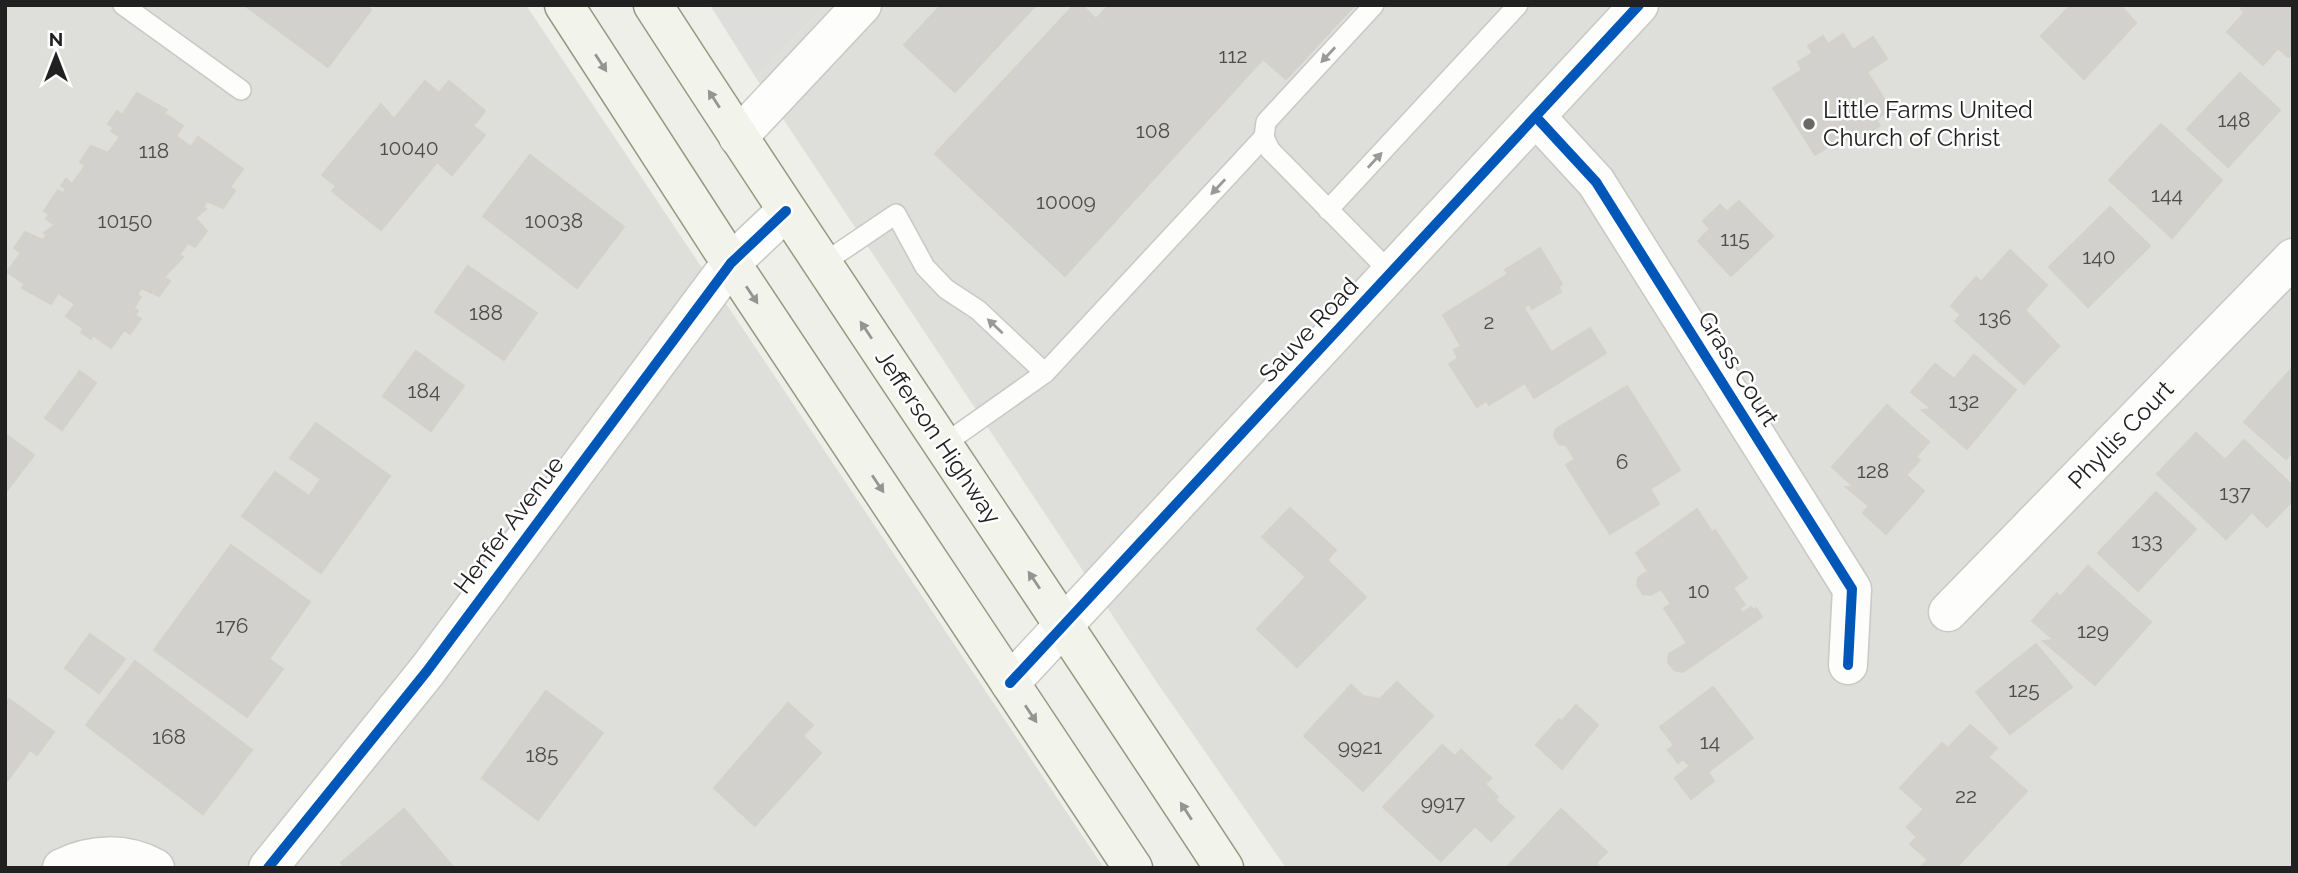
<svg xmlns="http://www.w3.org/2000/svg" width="2298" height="873" viewBox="0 0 2298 873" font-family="Raleway,sans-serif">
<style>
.residential{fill:#dededb}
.religious{fill:#dddddb}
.building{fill:#d2d1cd;stroke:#d2d1cc;stroke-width:2}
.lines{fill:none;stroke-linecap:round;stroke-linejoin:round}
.service-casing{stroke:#c8c8c6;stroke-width:22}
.minor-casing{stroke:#c8c8c6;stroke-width:41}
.tertiary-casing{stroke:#c8c8c6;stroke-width:41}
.secondary-casing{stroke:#949a82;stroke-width:41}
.service{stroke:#fdfdfc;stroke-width:19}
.minor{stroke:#fdfdfc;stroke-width:38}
.tertiary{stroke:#fdfdfc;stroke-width:38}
.secondary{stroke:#f2f4ec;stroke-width:38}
.cycleway-casing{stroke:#fff;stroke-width:15}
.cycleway{stroke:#0057b8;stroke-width:10}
.oneway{fill:#9a9a99}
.oneway2{fill:#949591}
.poi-dot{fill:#696967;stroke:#fff;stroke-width:2.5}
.labels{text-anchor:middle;stroke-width:5;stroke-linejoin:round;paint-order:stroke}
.number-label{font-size:21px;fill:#4d4d4c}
.poi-label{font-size:24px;fill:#212121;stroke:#fff;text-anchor:start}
.street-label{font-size:24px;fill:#212121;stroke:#fff}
</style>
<rect width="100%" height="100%" fill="#efefea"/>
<!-- residential -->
<g class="residential">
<polygon points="5,5 526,5 1104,868 5,868"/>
<polygon points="826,5 2293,5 2293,868 1286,868 1158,684 756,78"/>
</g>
<!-- religious -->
<polygon class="religious" points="710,5 826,5 756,78"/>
<!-- building -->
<g class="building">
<polygon points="244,5 365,5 371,10 328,67"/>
<polygon points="941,5 958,5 961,9 964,5 1036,5 955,92 904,45"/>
<polygon points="1074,5 1082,5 1096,19 1109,5 1355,5 1286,79 1263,59 1065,276 935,154"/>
<polygon points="2071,5 2120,5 2136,23 2084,79 2041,36"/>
<polygon points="2244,5 2293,5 2293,56 2288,57 2278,48 2263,65 2227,32 2245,12 2241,9"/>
<polygon points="1843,34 1853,50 1873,37 1887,59 1867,72 1891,110 1876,119 1880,126 1850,144 1845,137 1815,155 1773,88 1802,70 1798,62 1813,53 1808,46 1823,36 1828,44"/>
<polygon points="2240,73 2280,110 2228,167 2187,129"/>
<polygon points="425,81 439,93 449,81 485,111 473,126 485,135 452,175 437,162 381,230 332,191 336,186 322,175 381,104 394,119"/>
<polygon points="137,93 167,110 164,113 183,126 176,136 191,147 198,137 243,169 230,187 235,191 223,208 207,201 203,207 206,209 195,218 207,231 195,247 188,243 179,255 183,257 164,277 170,281 159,296 141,288 137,295 141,297 135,306 130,305 138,311 135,315 141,319 130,334 124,330 111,348 93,335 91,339 81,332 84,329 66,316 75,304 58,293 51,304 22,288 25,284 7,272 21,253 14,248 25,232 43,240 47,235 44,233 55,225 46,219 49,214 44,211 58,190 63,193 66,189 61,186 66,179 72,184 85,166 80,162 91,146 108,153 120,137 111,131 114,128 108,124 117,111 122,115"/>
<polygon points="2161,124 2222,180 2172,238 2109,180"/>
<polygon points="530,155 624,227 577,288 483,216"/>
<polygon points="1739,201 1773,236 1731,276 1698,241 1710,229 1703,221 1720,205 1727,212"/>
<polygon points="2110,207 2150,246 2088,307 2049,267"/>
<polygon points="1540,248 1562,284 1558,287 1561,292 1532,309 1529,304 1524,308 1551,352 1590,328 1606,353 1534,398 1525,383 1489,405 1486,401 1477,407 1449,364 1458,358 1454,350 1461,346 1443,315 1508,274 1505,270"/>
<polygon points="2010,250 2047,285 2025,310 2059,346 2024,384 1955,321 1961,315 1951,306 1976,277 1981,282"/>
<polygon points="468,266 537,313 504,360 435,312"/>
<polygon points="416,351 464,386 431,431 383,396"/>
<polygon points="1974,355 2016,390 1967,449 1922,410 1932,409 1911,392 1935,364 1954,379"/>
<polygon points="2293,367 2293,451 2286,459 2244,422"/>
<polygon points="80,371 96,383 62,430 45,418"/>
<polygon points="1627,386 1680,470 1650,489 1659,504 1610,534 1566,465 1575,459 1566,445 1559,444 1554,436 1556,429"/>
<polygon points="1887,405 1929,442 1916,457 1920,460 1906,475 1924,491 1886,534 1863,513 1869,506 1846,487 1854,487 1832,467"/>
<polygon points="316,423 390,476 321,573 242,516 275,472 309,496 321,479 290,458"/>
<polygon points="2196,433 2225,460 2244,440 2293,486 2293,500 2267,527 2252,512 2226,539 2157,474"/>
<polygon points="5,434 34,455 5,493"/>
<polygon points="2156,492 2196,529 2138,591 2098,553"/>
<polygon points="1290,508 1336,550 1327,560 1366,597 1297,667 1257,629 1306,577 1262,537"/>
<polygon points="1697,509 1712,532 1715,530 1747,578 1733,588 1745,605 1739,608 1743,613 1751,607 1754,610 1756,608 1762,617 1683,672 1674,670 1668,662 1669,654 1687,643 1664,608 1671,604 1661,589 1650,595 1643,594 1637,585 1638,578 1648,571 1636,553"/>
<polygon points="231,545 310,602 269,659 283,669 247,717 154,650"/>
<polygon points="2088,566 2151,622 2095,685 2043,641 2054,640 2032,621 2057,593 2060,597"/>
<polygon points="90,634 125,659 99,693 65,668"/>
<polygon points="2036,644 2072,687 2010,734 1976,692"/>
<polygon points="135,661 252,750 203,814 86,725"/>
<polygon points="1397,682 1433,716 1363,791 1304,736 1351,685 1363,696 1380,699"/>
<polygon points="1713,687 1753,738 1708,772 1714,781 1691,799 1675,778 1690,766 1683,759 1678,763 1668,750 1674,745 1660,727"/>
<polygon points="546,691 603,733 538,820 482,778"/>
<polygon points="9,699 54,732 37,755 30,750 5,784 5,705"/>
<polygon points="788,703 813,725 803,736 821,753 755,826 714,788"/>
<polygon points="1576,705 1598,725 1562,769 1536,745 1559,719 1562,721"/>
<polygon points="1970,725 1997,748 1988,757 2027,791 1956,868 1920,868 1928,860 1910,844 1917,837 1907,827 1924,809 1900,788 1942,743 1948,748"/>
<polygon points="1442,745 1455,756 1461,750 1491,778 1485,784 1498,797 1495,800 1514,817 1491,841 1475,826 1441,861 1383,807"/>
<polygon points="404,809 454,868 345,868 341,863"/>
<polygon points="1561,809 1607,852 1596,863 1601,868 1506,868"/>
</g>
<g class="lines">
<defs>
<g id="service">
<polyline points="123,5 241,90"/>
<polyline points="1374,5 1266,122 1264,137 1270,150 1391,273"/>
<polyline points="1328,210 1518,5"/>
<polyline points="822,264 896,214 925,267 946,289 978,310 1045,373"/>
<polyline points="943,445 1045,373 1264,137"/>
</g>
<g id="minor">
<polyline points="1536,117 1596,182 1852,589 1848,665"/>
<polyline points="738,137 862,5"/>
<polyline points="1948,612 2293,258"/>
<path d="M62,868C92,853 125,852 155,868"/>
<polyline points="268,868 427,671 731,263 786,211"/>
</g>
<polyline id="tertiary" points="1010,683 1639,5"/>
<g id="secondary">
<polyline points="564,5 731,263 1133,868"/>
<path d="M653,5C840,295 1035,579 1224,868"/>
</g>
</defs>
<!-- service casing -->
<use href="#service" class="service-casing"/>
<!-- minor casing -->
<use href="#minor" class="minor-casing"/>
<!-- tertiary casing -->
<use href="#tertiary" class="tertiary-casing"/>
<!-- secondary casing -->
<use href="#secondary" class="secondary-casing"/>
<!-- service -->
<use href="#service" class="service"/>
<!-- minor -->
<use href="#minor" class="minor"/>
<!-- tertiary -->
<use href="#tertiary" class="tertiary"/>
<!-- secondary -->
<use href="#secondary" class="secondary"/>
<defs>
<g id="cycleway">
<polyline points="1536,117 1596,182 1852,589 1848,665"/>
<polyline points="1010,683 1639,5"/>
<polyline points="268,868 427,671 731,263 786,211"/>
</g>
</defs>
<!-- cycleway casing -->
<use href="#cycleway" class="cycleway-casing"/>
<!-- cycleway -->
<use href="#cycleway" class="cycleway"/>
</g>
<!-- one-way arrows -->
<defs><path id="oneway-solid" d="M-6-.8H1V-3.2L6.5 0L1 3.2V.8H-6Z" transform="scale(1.75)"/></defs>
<g class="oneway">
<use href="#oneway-solid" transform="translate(1328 55) rotate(133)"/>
<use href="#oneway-solid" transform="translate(1375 160) rotate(-47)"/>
<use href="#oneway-solid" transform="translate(1218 187) rotate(133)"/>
<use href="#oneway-solid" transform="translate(995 326) rotate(-137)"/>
</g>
<g class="oneway2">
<use href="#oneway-solid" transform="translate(601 63) rotate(57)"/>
<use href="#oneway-solid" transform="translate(714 99) rotate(-123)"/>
<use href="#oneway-solid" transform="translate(752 295) rotate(56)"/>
<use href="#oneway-solid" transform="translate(866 330) rotate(-124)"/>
<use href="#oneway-solid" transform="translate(878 484) rotate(56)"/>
<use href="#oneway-solid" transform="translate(1034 580) rotate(-124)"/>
<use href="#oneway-solid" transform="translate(1031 714) rotate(56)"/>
<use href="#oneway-solid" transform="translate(1186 811) rotate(-123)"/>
</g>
<!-- markers -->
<circle class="poi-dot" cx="1809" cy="124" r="7"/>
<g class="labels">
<!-- number labels -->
<g class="number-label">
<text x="1233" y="63">112</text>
<text x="2234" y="127">148</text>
<text x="1153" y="138">108</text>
<text x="409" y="155">10040</text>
<text x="154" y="158">118</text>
<text x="2167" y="202">144</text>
<text x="1066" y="209">10009</text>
<text x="125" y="228">10150</text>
<text x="554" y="228">10038</text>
<text x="1735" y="246">115</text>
<text x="2099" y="264">140</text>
<text x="486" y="320">188</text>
<text x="1995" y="325">136</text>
<text x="1489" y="329">2</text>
<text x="424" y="398">184</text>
<text x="1964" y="408">132</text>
<text x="1622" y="469">6</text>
<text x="1873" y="478">128</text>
<text x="2235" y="500">137</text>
<text x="2147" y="548">133</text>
<text x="1699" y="598">10</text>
<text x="232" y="633">176</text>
<text x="2093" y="638">129</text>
<text x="2024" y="697">125</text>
<text x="169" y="744">168</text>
<text x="1710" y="749">14</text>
<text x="1360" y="754">9921</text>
<text x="542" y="762">185</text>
<text x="1966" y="803">22</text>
<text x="1443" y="810">9917</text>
</g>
<!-- poi labels -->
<g class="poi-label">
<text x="1823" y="118">Little Farms United<tspan x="1823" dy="28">Church of Christ</tspan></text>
</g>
<!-- street labels -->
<g class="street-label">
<text transform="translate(1309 330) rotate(-47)" y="8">Sauve Road</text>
<text transform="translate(1738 369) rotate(58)" y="8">Grass Court</text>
<text transform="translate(2121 435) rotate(-46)" y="8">Phyllis Court</text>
<text transform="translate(938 437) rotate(56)" y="8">Jefferson Highway</text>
<text transform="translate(509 525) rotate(-53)" y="8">Henfer Avenue</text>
</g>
</g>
<!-- border -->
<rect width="2298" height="873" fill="none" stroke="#212121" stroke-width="14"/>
<!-- north arrow -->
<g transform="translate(56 56)" stroke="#ffffff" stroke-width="5" paint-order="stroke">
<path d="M0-5L12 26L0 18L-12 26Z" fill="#212121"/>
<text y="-10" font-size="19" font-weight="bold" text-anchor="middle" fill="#212121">N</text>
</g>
</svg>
